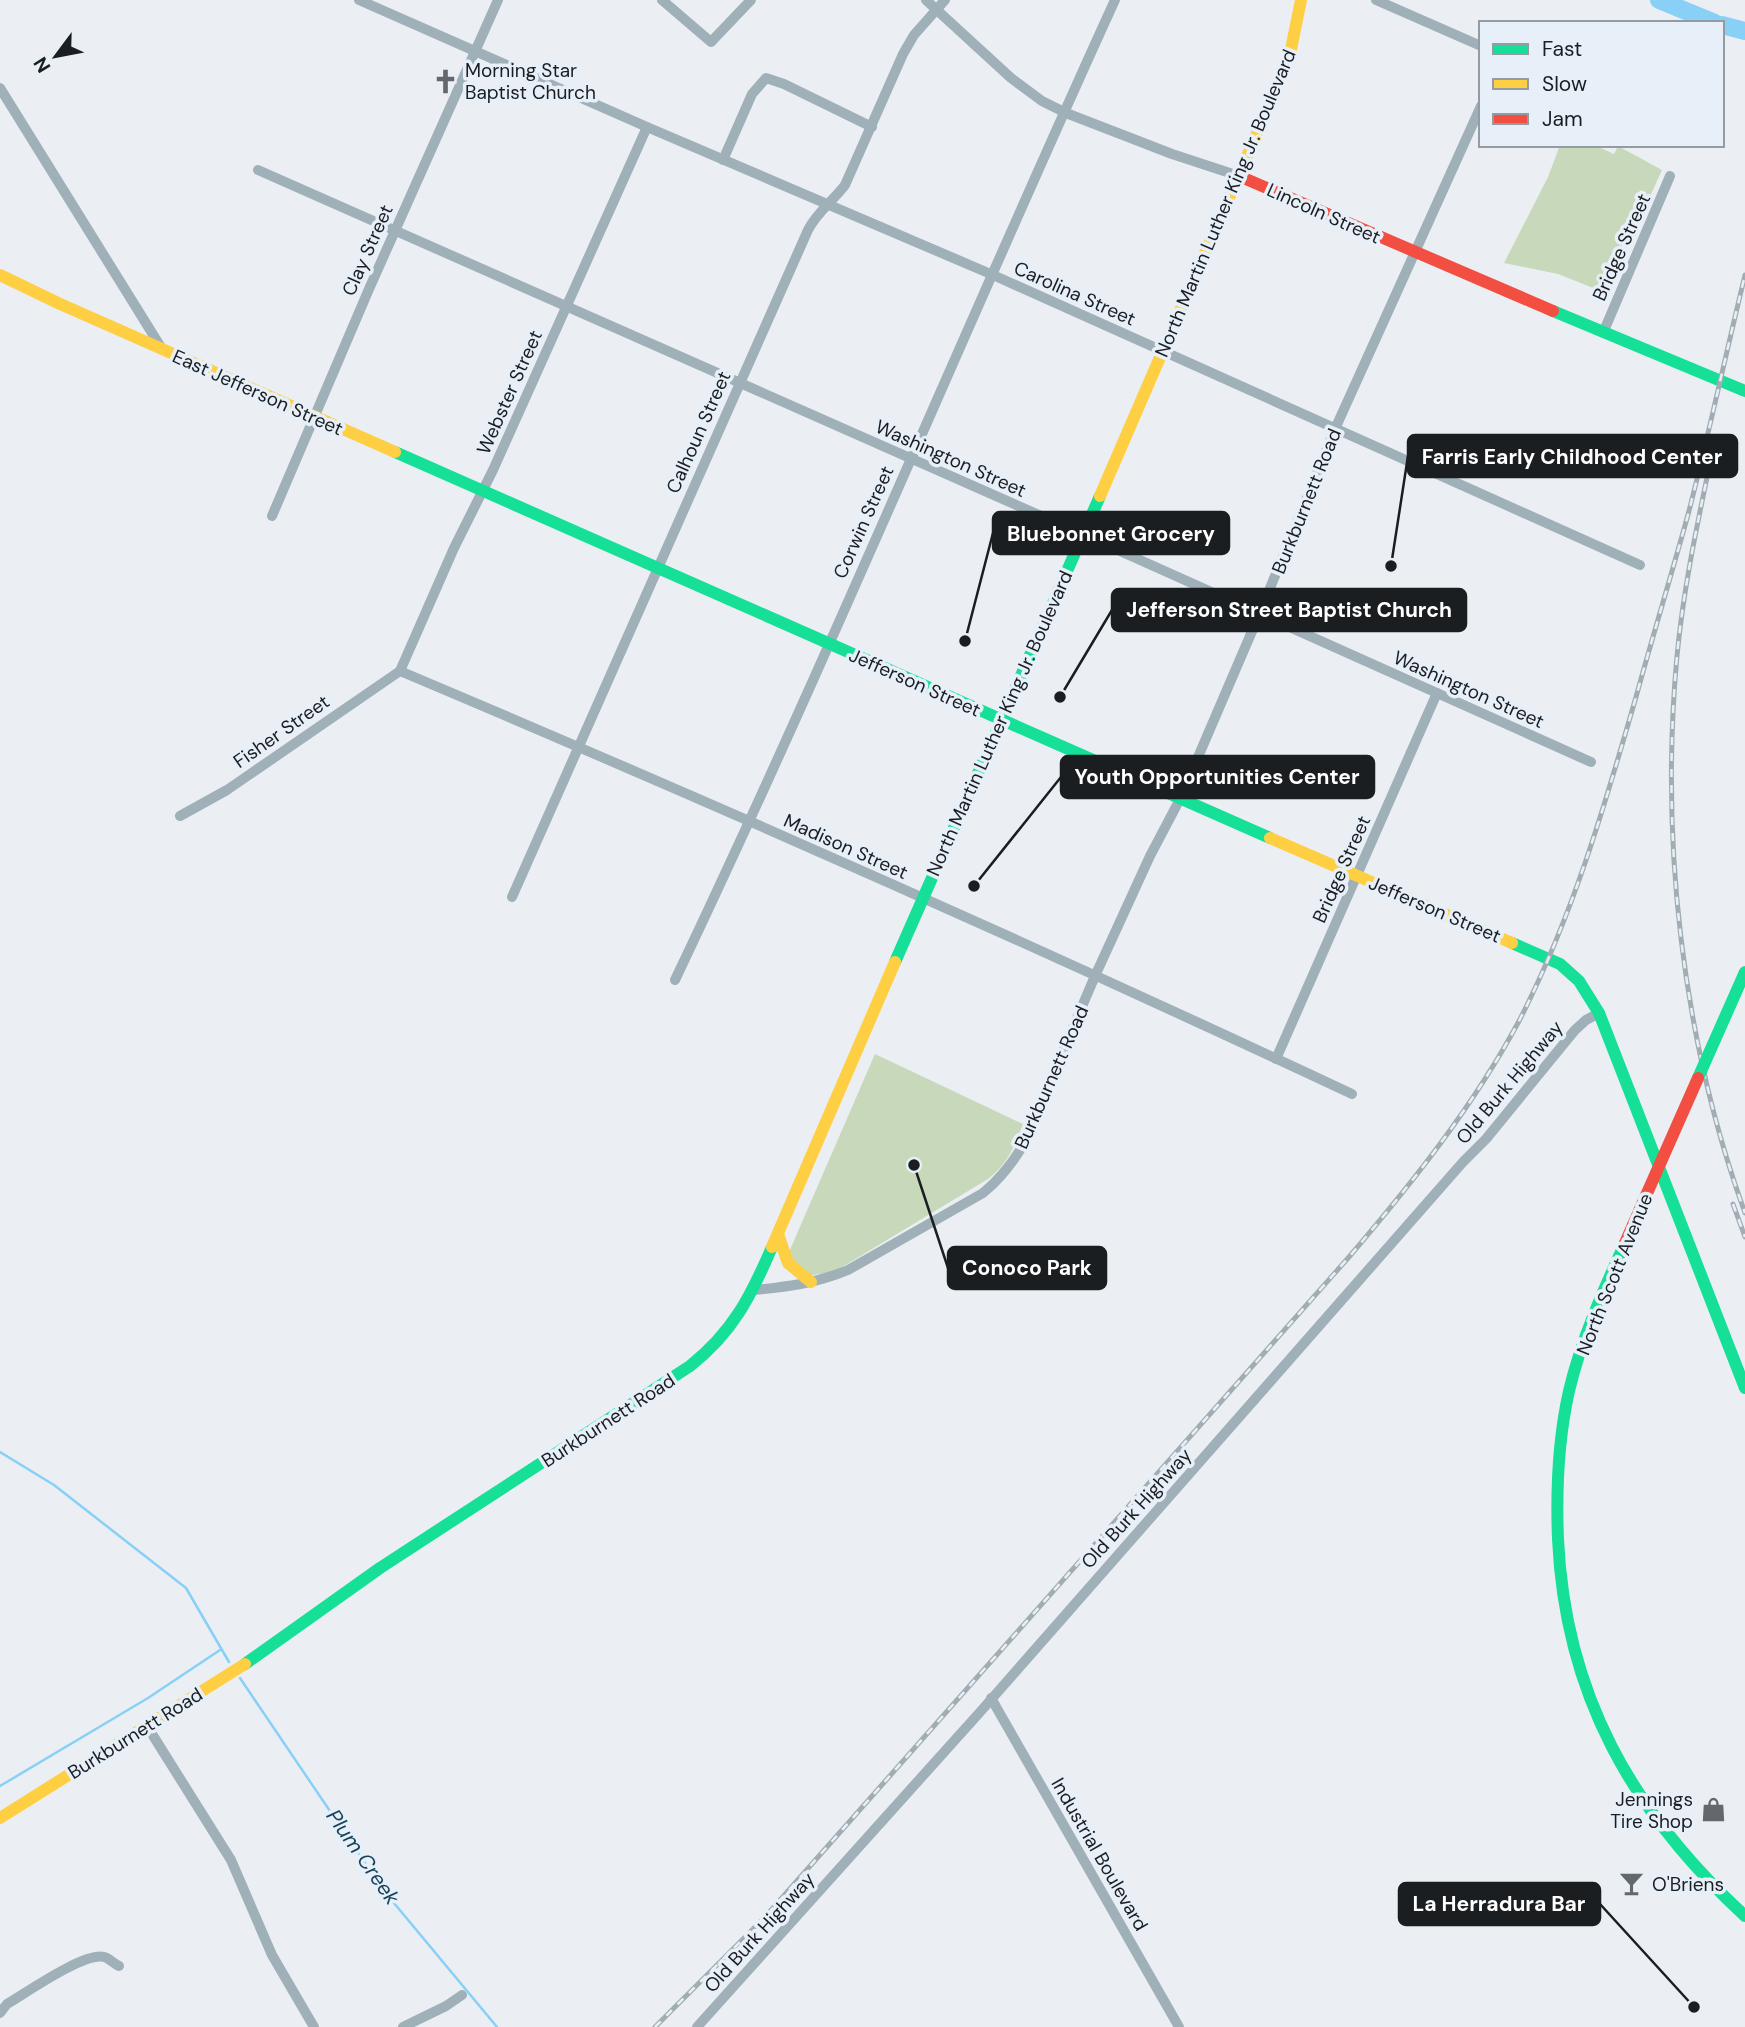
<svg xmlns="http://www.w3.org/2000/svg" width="1745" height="2027" viewBox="0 0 1745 2027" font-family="'DM Sans',sans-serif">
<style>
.green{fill:#c8d8bb}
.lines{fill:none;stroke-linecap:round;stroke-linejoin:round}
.stream{stroke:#88d0f6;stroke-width:2.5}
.river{stroke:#88d0f6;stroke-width:18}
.street{stroke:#9fb0b9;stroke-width:10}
.fast{stroke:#16e098;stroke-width:12}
.slow{stroke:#ffcf43;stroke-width:12}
.jam{stroke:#f24e42;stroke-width:12}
.rail-casing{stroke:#a2adb3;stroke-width:5}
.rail{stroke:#e7eff8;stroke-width:2.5;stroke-dasharray:8;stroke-linecap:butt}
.fast-bridge{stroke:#16e098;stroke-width:12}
.jam-bridge{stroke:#f24e42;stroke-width:12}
.labels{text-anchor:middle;stroke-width:7;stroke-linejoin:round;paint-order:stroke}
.poi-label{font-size:19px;fill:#1b1e21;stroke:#e7eff8;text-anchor:start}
.street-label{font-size:19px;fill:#1b1e21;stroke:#e7eff8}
.water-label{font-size:21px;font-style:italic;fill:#184359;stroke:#e7eff8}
.leader{fill:none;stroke:#1b1e21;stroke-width:2.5}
.callout-dot{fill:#1b1e21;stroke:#e7eff8;stroke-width:2.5}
.callout{fill:#1b1e21;stroke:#1b1e21;stroke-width:2.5}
.callout-label{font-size:21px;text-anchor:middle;font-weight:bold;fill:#fff}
</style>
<rect width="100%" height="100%" fill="#ebeff4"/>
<!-- green -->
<g class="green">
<polygon points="1560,145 1594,145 1614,154 1618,146 1662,170 1606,293 1558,274 1504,263 1548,177"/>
<path d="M875,1054L1023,1124C1015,1146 1007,1165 988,1179L834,1272L813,1275L800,1272L789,1252Z"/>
</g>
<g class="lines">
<!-- stream -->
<g class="stream">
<polyline points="0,1452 54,1485 186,1588 229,1662"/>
<polyline points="240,1678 384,1891 497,2027"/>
<polyline points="0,1786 148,1698 220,1650"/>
</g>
<!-- river -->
<g class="river">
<polyline points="1659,0 1715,23"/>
<polyline points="1722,25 1745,31"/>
</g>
<!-- street -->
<g class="street">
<polyline points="359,0 647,127 993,275 1640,565"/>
<polyline points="662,0 711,42 751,0"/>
<polyline points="926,0 1011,78 1042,101 1066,113 1172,154 1239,176"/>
<polyline points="1376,0 1481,46"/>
<polyline points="0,88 162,349"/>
<polyline points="723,160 752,94 766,78 784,84 872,127"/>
<polyline points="258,170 1082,534 1591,762"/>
<polyline points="1603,333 1670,176"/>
<polyline points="272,516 369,289 498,0"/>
<path d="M400,671C720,806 1038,947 1352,1094"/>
<polyline points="400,671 454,548 493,470 647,127"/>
<polyline points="180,816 227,790 400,671"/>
<path d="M512,897L808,230C817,212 833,201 845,185L903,54L914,35L945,0"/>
<path d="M675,980C829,657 966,326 1115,0"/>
<polyline points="1276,1059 1437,693"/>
<path d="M754,1290C787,1287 817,1283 848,1270L983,1193C1000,1179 1011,1165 1022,1147L1095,976L1150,856L1180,799L1259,615L1335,429L1481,106"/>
<polyline points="991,1698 1179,2027"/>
<polyline points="147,1726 231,1860 272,1955 314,2027"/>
<path d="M0,2013L7,2004C26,1993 84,1952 104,1957C109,1958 114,1964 119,1966"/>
<polyline points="403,2027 446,2006 462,1995"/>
<polyline points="697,2027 981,1711 1463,1162 1486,1139 1575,1030 1586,1020 1599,1013"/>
</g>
<!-- fast -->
<g class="fast">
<polyline points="1553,311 1745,391"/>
<polyline points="395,452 1270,838"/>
<polyline points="1512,943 1560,964 1579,981 1599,1013 1745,1388"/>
<polyline points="895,962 1100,496"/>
<path d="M1625,1243C1603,1291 1581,1340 1569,1391C1558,1440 1556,1489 1558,1539C1565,1694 1632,1812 1745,1916"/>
<path d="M245,1664L380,1568L690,1366C733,1332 751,1296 772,1247"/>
</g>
<!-- slow -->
<g class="slow">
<polyline points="0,275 58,303 395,452"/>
<polyline points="1100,496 1289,59 1301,0"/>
<polyline points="1270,838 1512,943"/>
<polyline points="778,1234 788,1263 811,1282"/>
<polyline points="772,1247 895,962"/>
<polyline points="0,1818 245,1664"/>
</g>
<!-- jam -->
<polyline class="jam" points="1239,176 1553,311"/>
<defs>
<g id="rail">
<path d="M1709,468C1696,530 1683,592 1677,656C1660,840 1682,1039 1745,1213"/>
<polyline points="1733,1204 1745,1237"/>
<path d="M655,2027L765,1917L1349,1257C1412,1183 1473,1107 1519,1021C1572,918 1604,808 1636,697C1653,635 1672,573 1689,511C1709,433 1726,353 1745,275"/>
</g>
</defs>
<!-- rail casing -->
<use href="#rail" class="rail-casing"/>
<!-- rail -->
<use href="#rail" class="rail"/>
<!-- fast-bridge -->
<polyline class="fast-bridge" points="1698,1078 1745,972"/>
<!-- jam-bridge -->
<polyline class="jam-bridge" points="1625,1243 1698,1078"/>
</g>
<!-- icons -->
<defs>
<symbol id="church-bare" viewBox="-9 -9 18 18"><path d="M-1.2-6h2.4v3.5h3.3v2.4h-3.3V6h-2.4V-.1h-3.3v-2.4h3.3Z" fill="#64676b" stroke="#e7eff8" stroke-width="2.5" paint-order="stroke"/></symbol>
<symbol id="shop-bare" viewBox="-9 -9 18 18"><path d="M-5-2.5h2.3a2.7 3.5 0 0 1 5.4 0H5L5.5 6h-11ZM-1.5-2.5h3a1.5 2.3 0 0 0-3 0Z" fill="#64676b" stroke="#e7eff8" stroke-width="2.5" paint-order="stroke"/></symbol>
<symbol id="bar-bare" viewBox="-9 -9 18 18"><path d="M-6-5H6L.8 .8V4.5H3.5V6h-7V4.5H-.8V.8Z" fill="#64676b" stroke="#e7eff8" stroke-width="2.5" paint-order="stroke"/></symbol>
</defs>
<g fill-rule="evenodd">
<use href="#church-bare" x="428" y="64" width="35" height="35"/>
<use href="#shop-bare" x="1696" y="1792" width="35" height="35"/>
<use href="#bar-bare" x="1614" y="1866" width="35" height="35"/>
</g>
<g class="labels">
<!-- poi labels -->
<g class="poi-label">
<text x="465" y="77">Morning Star<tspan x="465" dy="22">Baptist Church</tspan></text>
<text x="1693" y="1806" text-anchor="end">Jennings<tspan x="1693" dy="22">Tire Shop</tspan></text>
<text x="1652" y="1891">O'Briens</text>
</g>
<!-- street labels -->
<g class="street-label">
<text transform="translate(1225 203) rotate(-67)" y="7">North Martin Luther King Jr. Boulevard</text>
<text transform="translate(1324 213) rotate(24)" y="7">Lincoln Street</text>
<text transform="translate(1621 247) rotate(-66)" y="7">Bridge Street</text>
<text transform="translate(367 250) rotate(-66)" y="7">Clay Street</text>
<text transform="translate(1075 293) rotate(24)" y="7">Carolina Street</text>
<text transform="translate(258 392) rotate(24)" y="7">East Jefferson Street</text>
<text transform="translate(509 392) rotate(-66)" y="7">Webster Street</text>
<text transform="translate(698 432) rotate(-66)" y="7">Calhoun Street</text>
<text transform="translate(951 458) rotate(24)" y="7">Washington Street</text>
<text transform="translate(1306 501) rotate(-68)" y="7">Burkburnett Road</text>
<text transform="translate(863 522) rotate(-66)" y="7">Corwin Street</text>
<text transform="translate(915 682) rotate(24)" y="7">Jefferson Street</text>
<text transform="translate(1469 689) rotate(24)" y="7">Washington Street</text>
<text transform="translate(999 723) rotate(-66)" y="7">North Martin Luther King Jr. Boulevard</text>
<text transform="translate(281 731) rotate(-35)" y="7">Fisher Street</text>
<text transform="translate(846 846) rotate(24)" y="7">Madison Street</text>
<text transform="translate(1341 869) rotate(-66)" y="7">Bridge Street</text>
<text transform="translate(1435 909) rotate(23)" y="7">Jefferson Street</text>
<text transform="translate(1051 1077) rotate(-66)" y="7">Burkburnett Road</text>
<text transform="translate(1509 1082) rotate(-50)" y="7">Old Burk Highway</text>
<text transform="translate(1614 1274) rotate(-68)" y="7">North Scott Avenue</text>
<text transform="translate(608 1420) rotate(-33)" y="7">Burkburnett Road</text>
<text transform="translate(1136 1508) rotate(-48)" y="7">Old Burk Highway</text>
<text transform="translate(135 1733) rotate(-32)" y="7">Burkburnett Road</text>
<text transform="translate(1100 1854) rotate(60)" y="7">Industrial Boulevard</text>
<text transform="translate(759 1932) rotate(-48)" y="7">Old Burk Highway</text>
</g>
<!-- water labels -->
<g class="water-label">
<text transform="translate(363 1857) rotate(55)" y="7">Plum Creek</text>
</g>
</g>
<!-- callouts -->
<path class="leader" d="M1391 566L1408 456M965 641L993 533M1060 697L1112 610M974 886L1061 777M914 1165L948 1268M1694 2007L1600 1904"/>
<g class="callout-dot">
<circle cx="1391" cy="566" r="7"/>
<circle cx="965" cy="641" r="7"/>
<circle cx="1060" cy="697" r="7"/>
<circle cx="974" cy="886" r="7"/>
<circle cx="914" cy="1165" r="7"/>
<circle cx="1694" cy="2007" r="7"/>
</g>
<g class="callout">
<rect x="1408" y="435" width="329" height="42" rx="7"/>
<rect x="993" y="512" width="236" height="42" rx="7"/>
<rect x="1112" y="589" width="354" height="42" rx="7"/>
<rect x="1061" y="756" width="313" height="42" rx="7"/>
<rect x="948" y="1247" width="158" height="42" rx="7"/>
<rect x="1399" y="1883" width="201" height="42" rx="7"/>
</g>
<g class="callout-label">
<text x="1572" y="464">Farris Early Childhood Center</text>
<text x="1111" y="541">Bluebonnet Grocery</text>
<text x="1289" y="617">Jefferson Street Baptist Church</text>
<text x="1217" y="784">Youth Opportunities Center</text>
<text x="1027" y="1275">Conoco Park</text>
<text x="1499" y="1911">La Herradura Bar</text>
</g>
<!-- legend -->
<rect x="1479" y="21" width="245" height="126" fill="#e7eff8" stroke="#959ba2" stroke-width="2"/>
<rect x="1493" y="44" width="35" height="10" fill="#16e098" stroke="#959ba2" stroke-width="2"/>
<text x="1542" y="56" font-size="21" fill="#1b1e21">Fast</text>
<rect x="1493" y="79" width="35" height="10" fill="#ffcf43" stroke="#959ba2" stroke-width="2"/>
<text x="1542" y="91" font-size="21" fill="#1b1e21">Slow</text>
<rect x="1493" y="114" width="35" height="10" fill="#f24e42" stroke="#959ba2" stroke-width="2"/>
<text x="1542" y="126" font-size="21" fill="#1b1e21">Jam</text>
<!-- north arrow -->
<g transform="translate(56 56) rotate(238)" stroke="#e7eff8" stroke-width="5" paint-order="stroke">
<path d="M0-5L12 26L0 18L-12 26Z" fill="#1b1e21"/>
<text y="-10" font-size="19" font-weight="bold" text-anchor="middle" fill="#1b1e21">N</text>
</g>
</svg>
